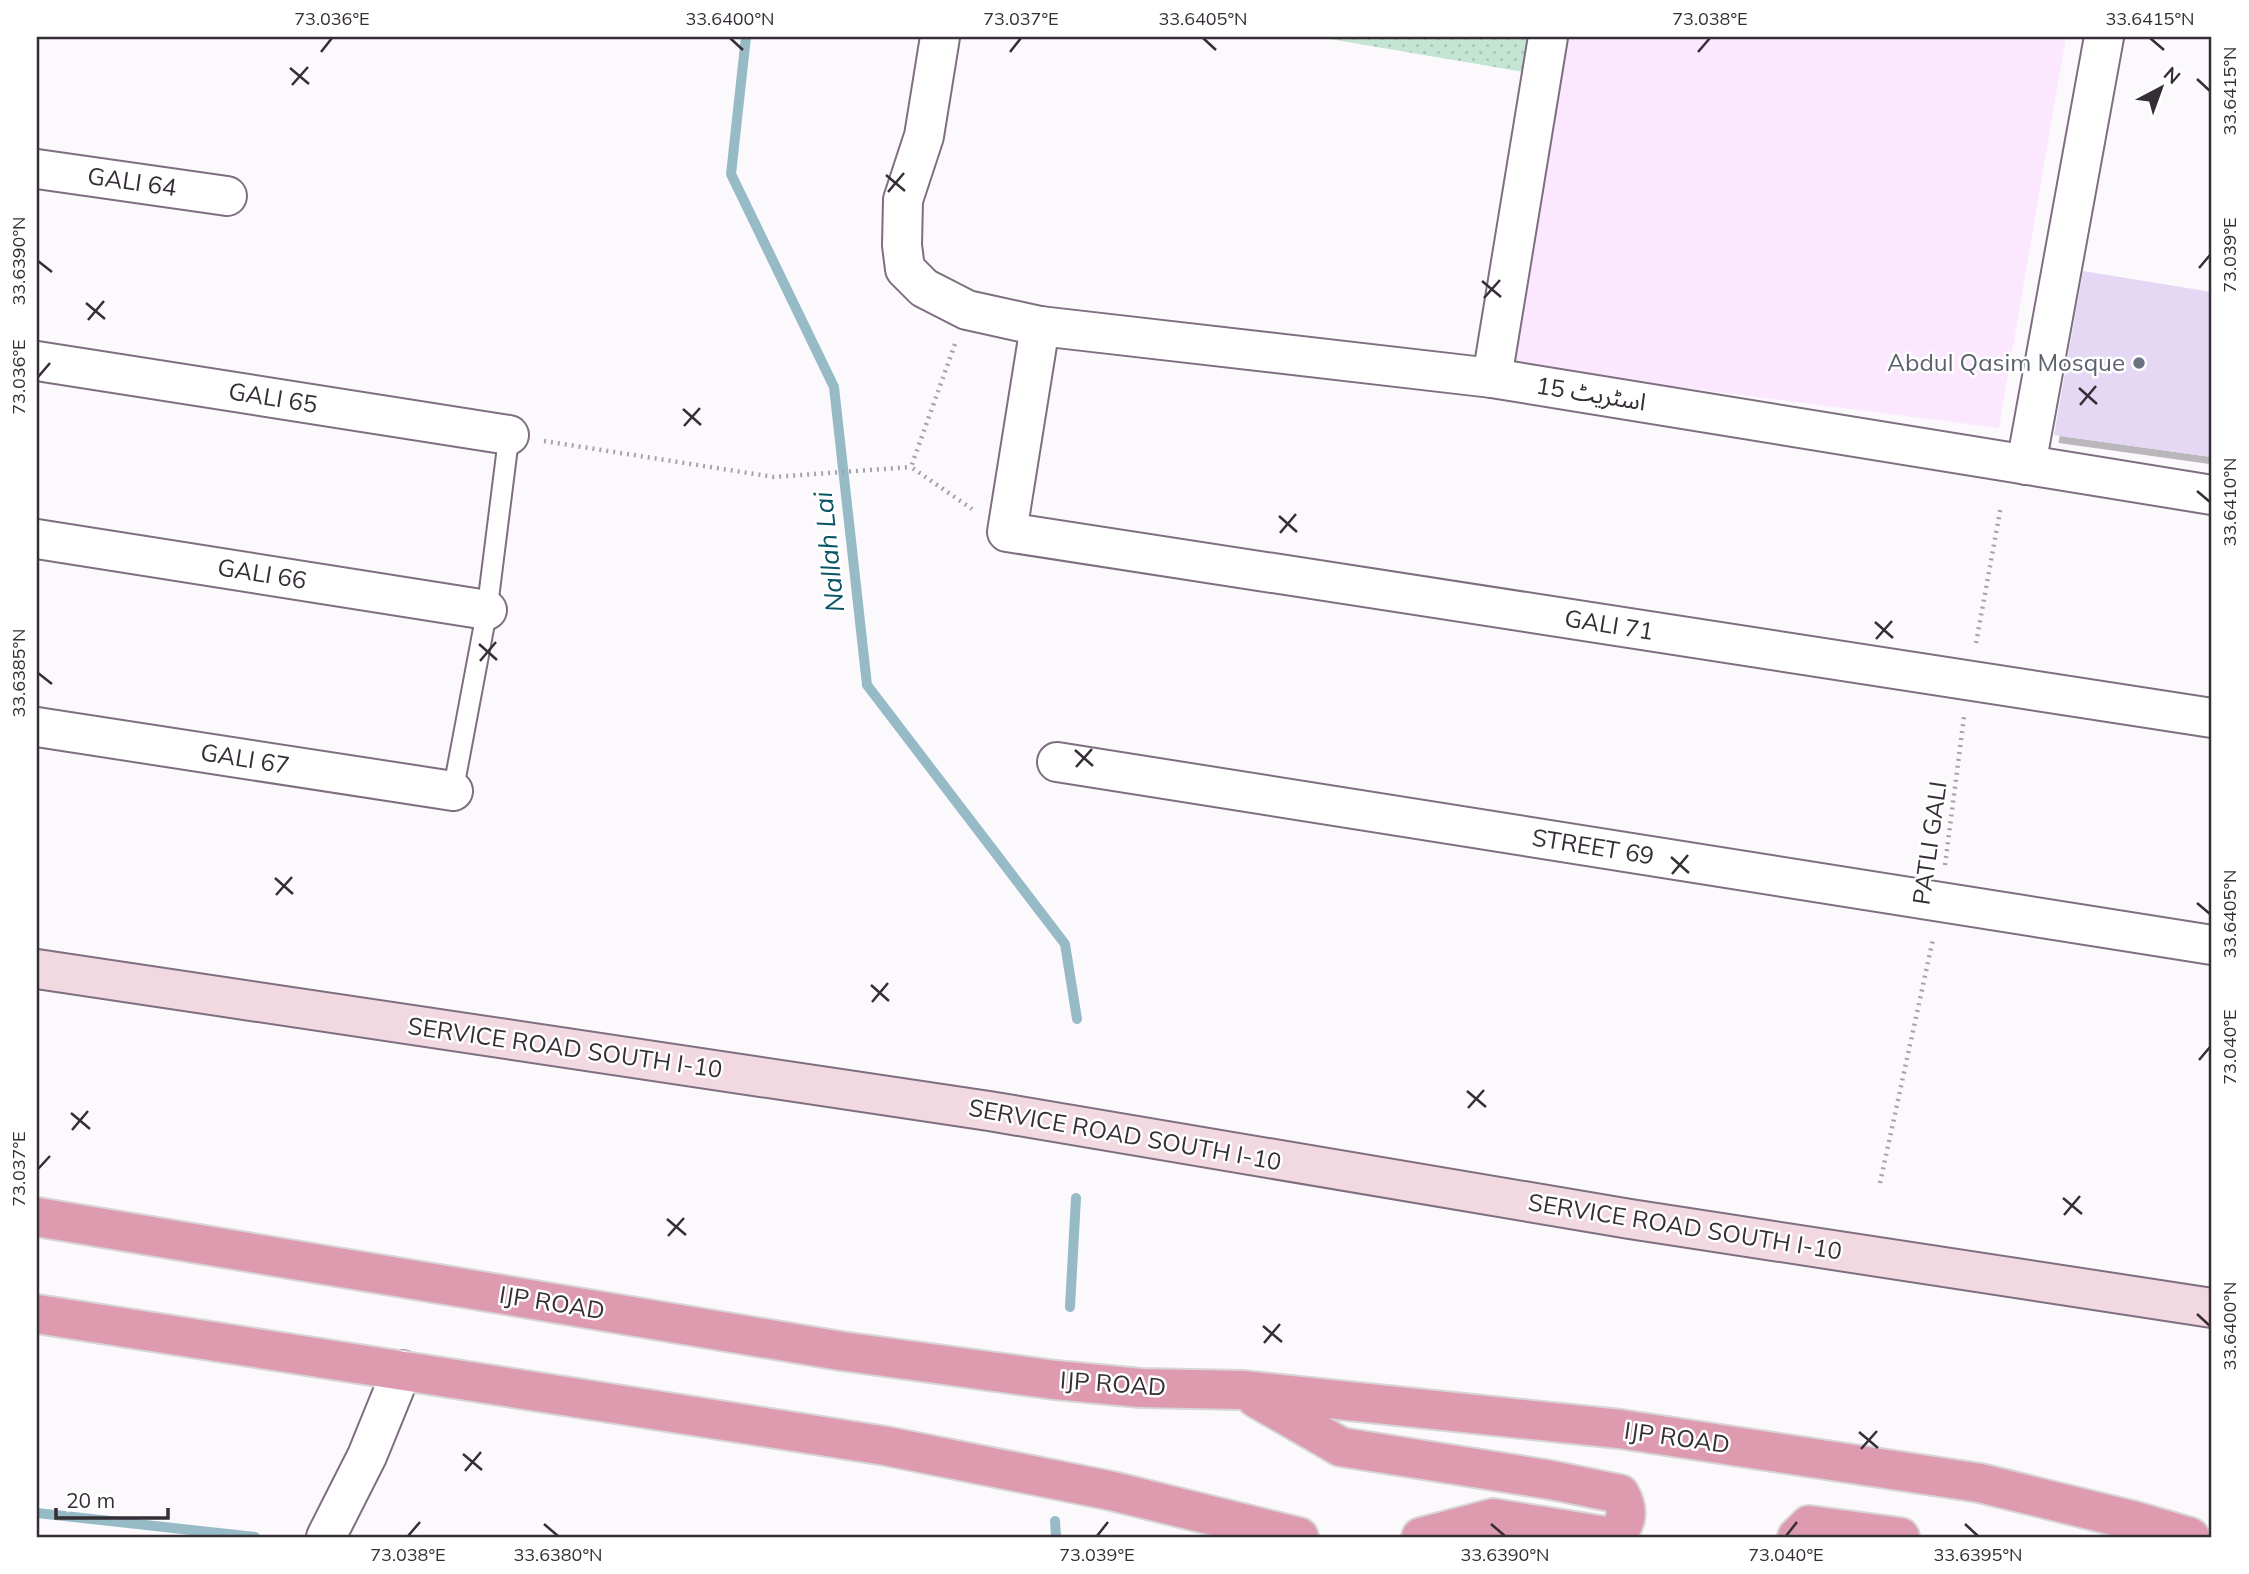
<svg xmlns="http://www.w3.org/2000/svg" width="2249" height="1574" viewBox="0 0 2249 1574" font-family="Mulish,'Noto Sans Arabic',sans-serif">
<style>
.built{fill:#fbe8fe}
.grass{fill:url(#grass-dots)}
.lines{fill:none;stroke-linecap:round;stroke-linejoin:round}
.stream{stroke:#97bbc6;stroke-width:10}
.building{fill:#e5d8f5;filter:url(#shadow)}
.service-casing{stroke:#7e6e80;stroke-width:23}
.minor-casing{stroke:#7e6e80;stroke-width:42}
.secondary-casing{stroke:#7e6e80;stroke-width:42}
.trunk-casing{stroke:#d7d5d7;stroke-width:42}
.path{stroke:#a7a2a8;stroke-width:4.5;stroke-dasharray:2 5;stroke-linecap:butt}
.service{stroke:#fff;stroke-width:19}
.minor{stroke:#fff;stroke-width:38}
.secondary{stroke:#f2d9e1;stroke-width:38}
.trunk{stroke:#de9aae;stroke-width:38}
.ticks{fill:none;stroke:#352e36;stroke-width:2.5}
.worship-dot{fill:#6b7280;stroke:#fff;stroke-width:2.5}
.labels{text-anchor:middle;stroke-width:5;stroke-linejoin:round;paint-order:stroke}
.street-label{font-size:24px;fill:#352e36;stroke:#fff}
.worship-label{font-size:24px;fill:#5b616d;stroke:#fff;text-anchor:end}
.water-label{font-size:26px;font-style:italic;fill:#0a5466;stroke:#fff}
.neatline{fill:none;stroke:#352e36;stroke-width:2.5}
.ticks-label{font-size:18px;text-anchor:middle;fill:#352e36}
</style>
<defs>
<pattern id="grass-dots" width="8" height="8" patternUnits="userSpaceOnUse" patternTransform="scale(1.75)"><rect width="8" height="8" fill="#c5e5d4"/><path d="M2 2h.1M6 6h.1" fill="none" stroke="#aac5b7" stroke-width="1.8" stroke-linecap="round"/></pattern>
<filter id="shadow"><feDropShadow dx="4.5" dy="8" stdDeviation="0" flood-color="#0004"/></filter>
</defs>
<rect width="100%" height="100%" fill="#fcf9fd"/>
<!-- built -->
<polygon class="built" points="1565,37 2066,37 1999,428 1499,364"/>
<!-- grass -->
<polygon class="grass" points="1318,37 1530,37 1524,72"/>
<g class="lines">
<!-- stream -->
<g class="stream">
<polyline points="746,37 731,174 834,387 867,685 1065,944 1077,1019"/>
<polyline points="1070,1307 1076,1198"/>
<polyline points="37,1513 255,1537"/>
<polyline points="1055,1521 1056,1537"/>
</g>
</g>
<!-- building -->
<polygon class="building" points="2083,271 2212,292 2212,457 2054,435"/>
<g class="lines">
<defs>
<polyline id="service" points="453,791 487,610 509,435"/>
<g id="minor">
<polyline points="940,37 924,136 903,200 902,245 905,269 924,288 967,310 1040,326 1492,378 2212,495"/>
<polyline points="37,169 227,196"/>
<polyline points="1040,326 1007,532 2212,718"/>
<polyline points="37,361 509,435"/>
<polyline points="1492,378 1548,37"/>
<polyline points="2026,465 2104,37"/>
<polyline points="37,539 487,610"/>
<polyline points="37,727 453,791"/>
<polyline points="1057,762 2212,945"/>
<polyline points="326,1537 367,1456 402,1370"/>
</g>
<polyline id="secondary" points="37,969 989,1111 1630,1219 2212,1308"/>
<g id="trunk">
<polyline points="37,1217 841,1351 1055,1380 1141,1388 1242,1390 1620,1429 1980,1483 2135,1521 2190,1537"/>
<polyline points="37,1314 886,1446 1112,1491 1299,1537"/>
<path d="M1256,1398L1341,1447L1551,1480L1620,1494C1629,1510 1628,1525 1612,1537L1493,1518L1421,1537"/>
<polyline points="1797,1537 1809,1525 1900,1537"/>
</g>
</defs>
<!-- service casing -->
<use href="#service" class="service-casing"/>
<!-- minor casing -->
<use href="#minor" class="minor-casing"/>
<!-- secondary casing -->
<use href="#secondary" class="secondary-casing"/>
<!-- trunk casing -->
<use href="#trunk" class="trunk-casing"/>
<!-- path -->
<g class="path">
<polyline points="955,344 911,467 972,509"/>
<polyline points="544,441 774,477 911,467"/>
<polyline points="1976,643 2001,506"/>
<polyline points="1945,865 1964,717"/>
<polyline points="1880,1183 1933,939"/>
</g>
<!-- service -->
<use href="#service" class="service"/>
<!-- minor -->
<use href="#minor" class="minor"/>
<!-- secondary -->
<use href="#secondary" class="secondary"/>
<!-- trunk -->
<use href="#trunk" class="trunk"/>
</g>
<!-- ticks -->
<path class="ticks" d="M730,38L743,50M1203,38L1216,50M2150,38L2164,50M321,52L332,38M1010,52L1021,38M1698,52L1710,38M290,68L309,84M2197,79L2210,91M292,85L308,67M886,175L905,191M888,192L904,173M38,261L52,272M2199,268L2210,255M1482,281L1501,297M1484,298L1500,280M86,303L105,319M88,320L104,301M38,377L50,363M2079,388L2097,404M2080,405L2096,386M683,409L701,425M684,426L700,408M2197,491L2210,502M1279,516L1297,532M1280,533L1296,514M1875,622L1893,638M1876,639L1892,621M479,644L497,660M480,661L496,642M38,673L52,684M1075,750L1093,766M1076,767L1092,749M1671,857L1689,873M1672,874L1688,855M275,878L293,894M276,895L292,877M2197,903L2210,914M871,985L889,1001M872,1002L888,983M2199,1060L2210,1047M1467,1091L1486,1107M1468,1108L1484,1090M71,1113L90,1129M72,1130L88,1111M38,1169L50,1156M2063,1198L2082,1214M2064,1215L2080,1196M667,1219L686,1235M668,1236L684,1218M2197,1314L2210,1326M1263,1326L1282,1342M1264,1343L1280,1324M1859,1432L1878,1448M1861,1449L1877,1431M463,1454L482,1470M465,1471L481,1452M544,1524L558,1536M1491,1524L1505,1536M1965,1524L1978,1536M408,1536L420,1522M1097,1536L1108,1522M1786,1536L1797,1522"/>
<!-- markers -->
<circle class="worship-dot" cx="2139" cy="363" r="7"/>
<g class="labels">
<!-- street labels -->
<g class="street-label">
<text transform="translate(132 182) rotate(8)" y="8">GALI 64</text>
<text transform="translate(1591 394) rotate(9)" y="8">اسٹریٹ 15</text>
<text transform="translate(273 398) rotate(9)" y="8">GALI 65</text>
<text transform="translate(262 574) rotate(9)" y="8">GALI 66</text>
<text transform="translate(1609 625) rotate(9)" y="8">GALI 71</text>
<text transform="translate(245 759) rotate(9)" y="8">GALI 67</text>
<text transform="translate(1930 843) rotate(-82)" y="8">PATLI GALI</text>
<text transform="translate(1593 847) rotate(9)" y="8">STREET 69</text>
<text transform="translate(565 1048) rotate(8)" y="8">SERVICE ROAD SOUTH I-10</text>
<text transform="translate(1125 1135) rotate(10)" y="8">SERVICE ROAD SOUTH I-10</text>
<text transform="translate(1685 1227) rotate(9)" y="8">SERVICE ROAD SOUTH I-10</text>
<text transform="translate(552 1303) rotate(9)" y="8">IJP ROAD</text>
<text transform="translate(1113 1384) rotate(4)" y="8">IJP ROAD</text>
<text transform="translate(1677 1438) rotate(8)" y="8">IJP ROAD</text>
</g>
<!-- worship labels -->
<g class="worship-label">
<text x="2125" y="371">Abdul Qasim Mosque</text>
</g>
<!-- water labels -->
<g class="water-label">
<text transform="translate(829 552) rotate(-96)" y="9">Nallah Lai</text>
</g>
</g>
<!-- border -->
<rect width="2249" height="1574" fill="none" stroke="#ffffff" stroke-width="77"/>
<!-- north arrow -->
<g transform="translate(2161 88) rotate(41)" stroke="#ffffff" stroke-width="5" paint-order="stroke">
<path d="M0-5L12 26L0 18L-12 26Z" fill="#352e36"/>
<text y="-10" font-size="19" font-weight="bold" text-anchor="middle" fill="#352e36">N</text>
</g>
<!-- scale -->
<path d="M56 1508v10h112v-10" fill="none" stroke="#352e36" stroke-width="3.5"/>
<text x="66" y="1508" font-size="21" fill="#352e36" stroke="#ffffff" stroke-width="5" paint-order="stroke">20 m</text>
<rect x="38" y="38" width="2172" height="1498" class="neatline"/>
<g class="ticks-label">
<text x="332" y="25">73.036°E</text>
<text x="730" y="25">33.6400°N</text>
<text x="1021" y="25">73.037°E</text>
<text x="1203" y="25">33.6405°N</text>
<text x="1710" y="25">73.038°E</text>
<text x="2150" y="25">33.6415°N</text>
<text transform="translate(2230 91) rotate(-90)" y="6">33.6415°N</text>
<text transform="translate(2230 255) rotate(-90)" y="6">73.039°E</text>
<text transform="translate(19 261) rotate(-90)" y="6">33.6390°N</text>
<text transform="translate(19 377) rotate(-90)" y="6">73.036°E</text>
<text transform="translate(2230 502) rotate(-90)" y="6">33.6410°N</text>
<text transform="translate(19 673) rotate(-90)" y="6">33.6385°N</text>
<text transform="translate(2230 914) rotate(-90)" y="6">33.6405°N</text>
<text transform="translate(2230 1047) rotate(-90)" y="6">73.040°E</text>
<text transform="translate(19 1169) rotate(-90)" y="6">73.037°E</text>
<text transform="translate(2230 1326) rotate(-90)" y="6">33.6400°N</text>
<text x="408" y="1561">73.038°E</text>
<text x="558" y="1561">33.6380°N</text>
<text x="1097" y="1561">73.039°E</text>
<text x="1505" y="1561">33.6390°N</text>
<text x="1786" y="1561">73.040°E</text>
<text x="1978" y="1561">33.6395°N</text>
</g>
</svg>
